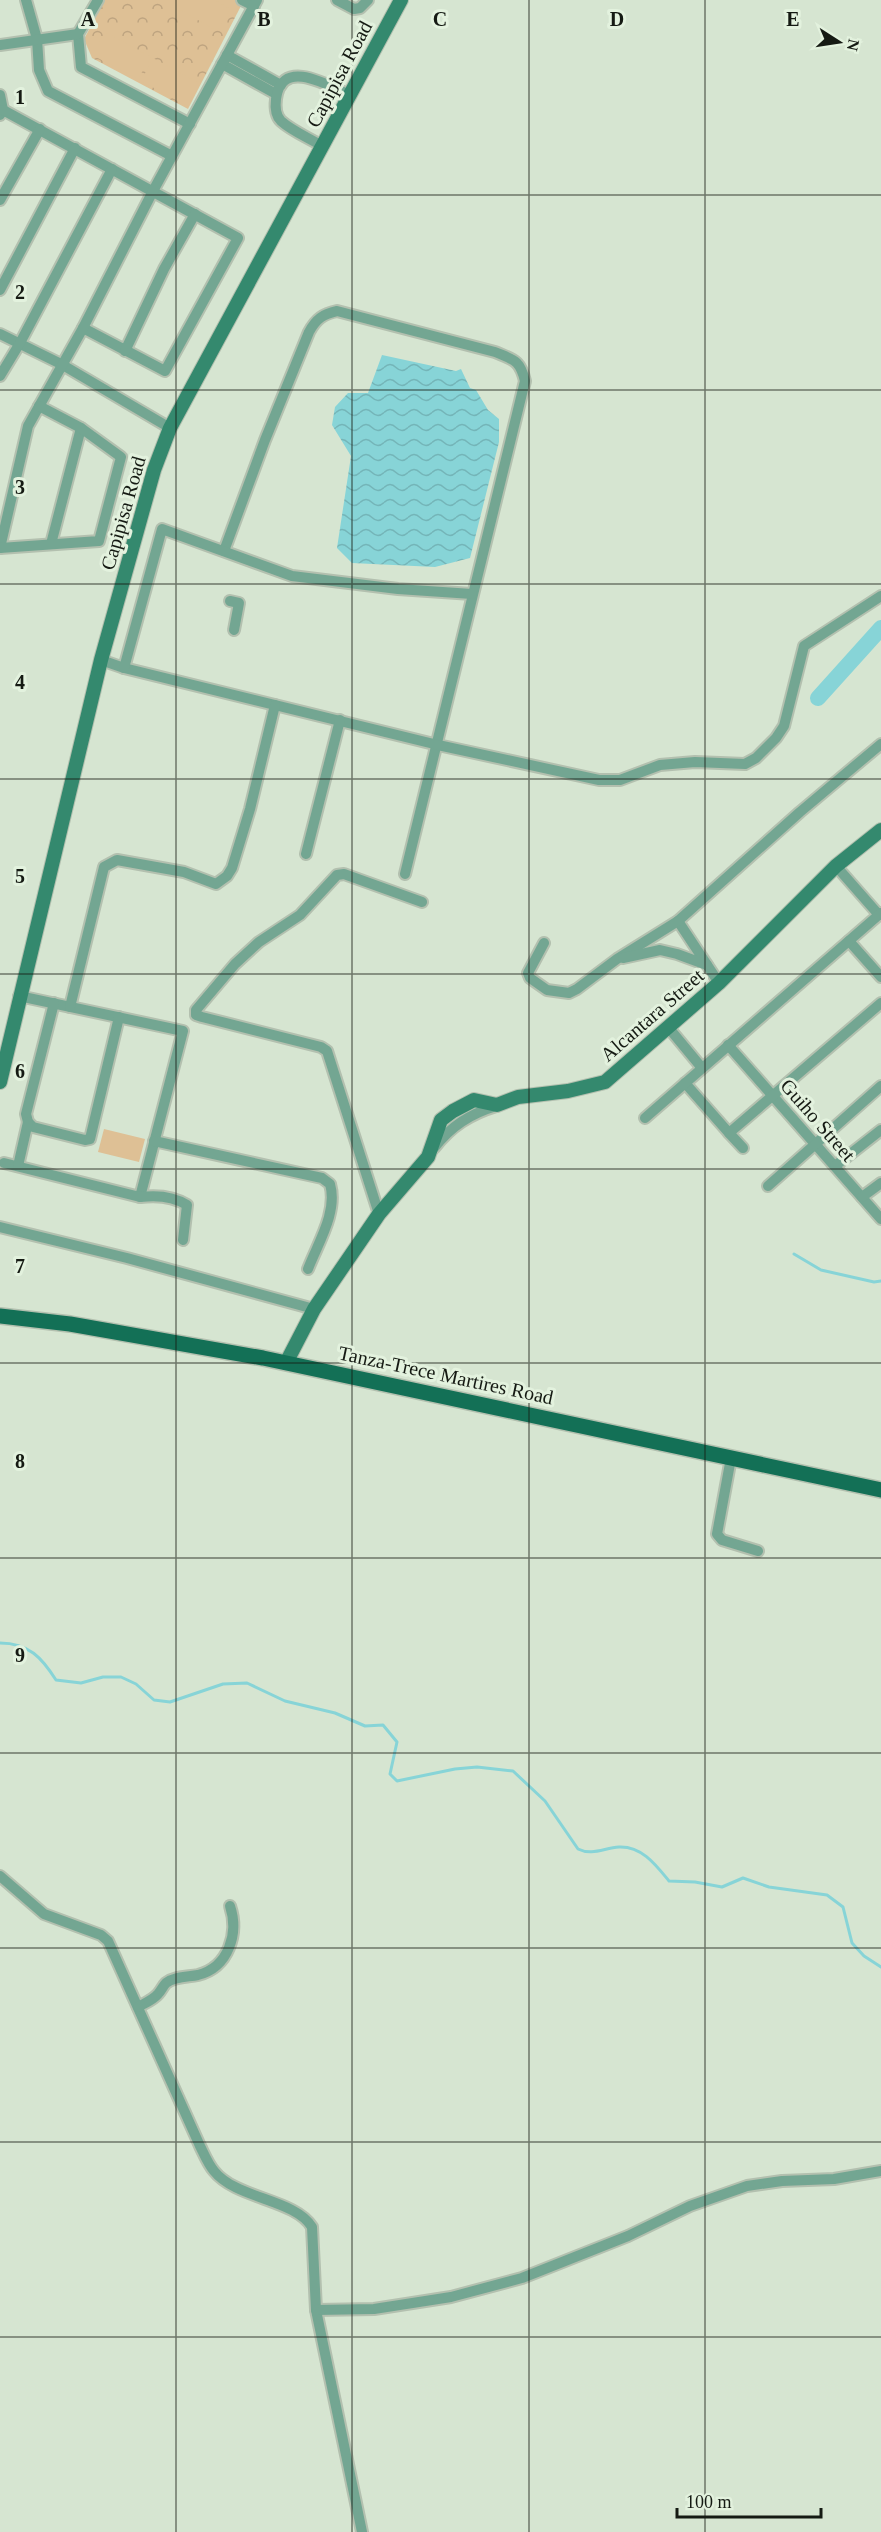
<svg xmlns="http://www.w3.org/2000/svg" width="881" height="2532" viewBox="0 0 881 2532" font-family="Georgia,serif">
<style>
.park{fill:url(#park-crowns)}
.pitch{fill:#dec095}
.water{fill:url(#water-waves)}
.lines{fill:none;stroke-linecap:round;stroke-linejoin:round}
.stream{stroke:#87d4d7;stroke-width:3}
.river{stroke:#87d4d7;stroke-width:16}
.street-casing{stroke:#b3c0af;stroke-width:14}
.secondary-casing{stroke:#b3c0af;stroke-width:16}
.primary-casing{stroke:#b3c0af;stroke-width:18}
.street{stroke:#73a692;stroke-width:10}
.secondary{stroke:#34896e;stroke-width:14}
.primary{stroke:#137056;stroke-width:15}
.grid{fill:none;stroke:#151a13;stroke-width:1.5;stroke-opacity:0.55}
.labels{text-anchor:middle;stroke-width:6;stroke-linejoin:round;paint-order:stroke}
.street-label{font-size:20px;fill:#151a13;stroke:#e3f2de}
.grid-label{font-size:20px;text-anchor:middle;font-weight:bold;fill:#151a13;stroke:#e3f2de;stroke-width:6;stroke-linejoin:round;paint-order:stroke}
</style>
<defs>
<pattern id="park-crowns" width="20" height="18" patternUnits="userSpaceOnUse" patternTransform="scale(1.5)"><rect width="20" height="18" fill="#dec095"/><path d="M2 6a3 3 0 1 1 6 0M12 15a3 3 0 1 1 6 0" fill="none" stroke="#bea480"/></pattern>
<pattern id="water-waves" width="16" height="10" patternUnits="userSpaceOnUse" patternTransform="scale(1.5)"><rect width="16" height="10" fill="#87d4d7"/><path d="M0 5q4-4 8 0t8 0" fill="none" stroke="#74b5b8"/></pattern>
</defs>
<rect width="100%" height="100%" fill="#d6e5d1"/>
<!-- park -->
<polygon class="park" points="105,0 239,0 243,2 188,109 92,58 84,39"/>
<!-- pitch -->
<g class="pitch">
<polygon points="184,0 215,0 230,9 217,31 179,9"/>
<polygon points="105,32 151,57 138,79 92,55"/>
<polygon points="153,58 199,83 187,106 141,81"/>
<polygon points="104,1129 145,1139 139,1162 98,1152"/>
</g>
<!-- water -->
<polygon class="water" points="382,355 456,371 461,369 470,388 476,390 488,410 499,419 499,442 470,558 435,567 352,563 337,548 351,456 332,425 335,407 348,393 368,393"/>
<g class="lines">
<!-- stream -->
<g class="stream">
<polyline points="794,1254 821,1270 874,1282 881,1281"/>
<path d="M0,1643C29,1643 42,1658 56,1680L81,1683L103,1677H121L136,1684L154,1700L170,1702L223,1684L247,1683L285,1701L335,1713L365,1726L383,1725L397,1742L390,1774L397,1781L455,1769L477,1767L513,1771L545,1801L578,1849C592,1856 604,1848 619,1847C642,1846 656,1865 669,1881L695,1882L722,1887L743,1878L769,1887L827,1895L843,1907L852,1943L864,1956L881,1967"/>
</g>
<!-- river -->
<polyline class="river" points="818,698 881,628"/>
<defs>
<g id="street">
<polyline points="26,0 37,39 39,70 48,91 172,156"/>
<polyline points="98,0 78,34 81,67 190,124"/>
<polyline points="242,0 254,6"/>
<polyline points="337,0 354,9 360,8 368,0"/>
<polyline points="0,45 78,34"/>
<polyline points="227,55 281,85"/>
<polyline points="222,64 276,94"/>
<polyline points="0,95 3,110 0,115"/>
<polyline points="3,110 238,238 165,371 83,328"/>
<path d="M322,146C309,138 292,131 281,121C275,115 275,107 276,99C281,57 328,85 349,95"/>
<polyline points="0,200 40,129"/>
<polyline points="0,290 75,148"/>
<polyline points="0,334 61,364 170,428"/>
<polyline points="125,351 164,269 195,214"/>
<polyline points="0,376 20,343 112,169"/>
<polyline points="51,544 81,428"/>
<polyline points="0,548 28,426 83,328 153,191 257,0"/>
<polyline points="0,548 99,541 121,457 81,428 39,406"/>
<path d="M224,551L265,440L309,332C316,319 323,314 337,311L495,352C514,360 520,360 525,381L405,874"/>
<polyline points="230,601 239,603 234,630"/>
<polyline points="101,660 124,668 438,745 599,780 620,780 660,765 695,762 745,764 756,758 776,738 784,726 804,646 881,596"/>
<polyline points="124,668 162,529 292,576 398,589 472,594"/>
<polyline points="306,854 340,720"/>
<polyline points="836,866 879,915"/>
<polyline points="678,921 719,983"/>
<polyline points="849,941 881,977"/>
<polyline points="544,943 528,973 530,978 547,990 569,993 577,989 617,959 678,921 800,812 881,744"/>
<polyline points="623,958 660,950 677,954 707,965"/>
<polyline points="19,996 183,1031 140,1197"/>
<polyline points="54,1003 26,1114 28,1122 33,1127 85,1140 90,1139 119,1017"/>
<polyline points="70,1007 104,867 117,860 184,872 216,884 227,876 232,868 250,809 275,705"/>
<polyline points="668,1027 702,1068"/>
<polyline points="728,1045 881,1219"/>
<polyline points="685,1083 729,1133"/>
<polyline points="645,1118 881,913"/>
<path d="M154,1141L322,1178L330,1184C338,1212 318,1243 308,1269"/>
<path d="M434,1148C451,1126 470,1114 496,1106"/>
<polyline points="743,1148 729,1133 881,1003"/>
<path d="M4,1163L140,1197C156,1195 173,1196 187,1205L183,1240"/>
<polyline points="18,1166 28,1122"/>
<polyline points="835,1166 881,1130"/>
<polyline points="768,1186 881,1086"/>
<polyline points="862,1197 881,1183"/>
<polyline points="379,1214 327,1051 321,1047 202,1017 196,1015 196,1010 235,964 259,942 300,915 337,875 344,874 422,902"/>
<polyline points="0,1227 127,1258 314,1309"/>
<polyline points="731,1458 717,1534 722,1540 758,1551"/>
<path d="M0,1876L44,1914L101,1935L108,1941L200,2146C204,2154 208,2164 214,2171C236,2199 295,2199 312,2227L316,2310L362,2532"/>
<path d="M138,2007C145,2003 153,2000 158,1994C161,1991 163,1986 166,1983C175,1976 188,1977 198,1975C229,1967 239,1933 230,1906"/>
<polyline points="316,2310 374,2309 451,2297 522,2278 628,2236 690,2206 747,2186 782,2181 834,2179 881,2171"/>
</g>
<g id="secondary">
<polyline points="0,1082 101,660 154,470 170,428 401,0"/>
<polyline points="286,1363 314,1309 379,1214 428,1157 441,1120 453,1111 474,1100 497,1105 518,1097 568,1091 605,1082 719,983 836,866 881,830"/>
</g>
<polyline id="primary" points="0,1316 70,1324 263,1358 881,1490"/>
</defs>
<!-- street casing -->
<use href="#street" class="street-casing"/>
<!-- secondary casing -->
<use href="#secondary" class="secondary-casing"/>
<!-- primary casing -->
<use href="#primary" class="primary-casing"/>
<!-- street -->
<use href="#street" class="street"/>
<!-- secondary -->
<use href="#secondary" class="secondary"/>
<!-- primary -->
<use href="#primary" class="primary"/>
</g>
<!-- grid -->
<path class="grid" d="M176,0V2532M352,0V2532M529,0V2532M705,0V2532M0,195H881M0,390H881M0,584H881M0,779H881M0,974H881M0,1169H881M0,1363H881M0,1558H881M0,1753H881M0,1948H881M0,2142H881M0,2337H881"/>
<g class="labels">
<!-- street labels -->
<g class="street-label">
<text transform="translate(339 74) rotate(-62)" y="7">Capipisa Road</text>
<text transform="translate(123 513) rotate(-74)" y="7">Capipisa Road</text>
<text transform="translate(652 1015) rotate(-41)" y="7">Alcantara Street</text>
<text transform="translate(818 1120) rotate(49)" y="7">Guiho Street</text>
<text transform="translate(446 1375) rotate(12)" y="7">Tanza-Trece Martires Road</text>
</g>
</g>
<g class="grid-label">
<text x="88" y="26">A</text>
<text x="264" y="26">B</text>
<text x="440" y="26">C</text>
<text x="617" y="26">D</text>
<text x="793" y="26">E</text>
<text x="20" y="104">1</text>
<text x="20" y="299">2</text>
<text x="20" y="494">3</text>
<text x="20" y="689">4</text>
<text x="20" y="883">5</text>
<text x="20" y="1078">6</text>
<text x="20" y="1273">7</text>
<text x="20" y="1468">8</text>
<text x="20" y="1662">9</text>
</g>
<!-- north arrow -->
<g transform="translate(839 42) rotate(102)" stroke="#e3f2de" stroke-width="4.5" paint-order="stroke">
<path d="M0-4.5L10 22L0 15L-10 22Z" fill="#151a13"/>
<text y="-9" font-size="16" font-weight="bold" text-anchor="middle" fill="#151a13">N</text>
</g>
<!-- scale -->
<path d="M677 2508v9h144v-9" fill="none" stroke="#151a13" stroke-width="3"/>
<text x="686" y="2508" font-size="18" fill="#151a13" stroke="#e3f2de" stroke-width="4.5" paint-order="stroke">100 m</text>
</svg>
